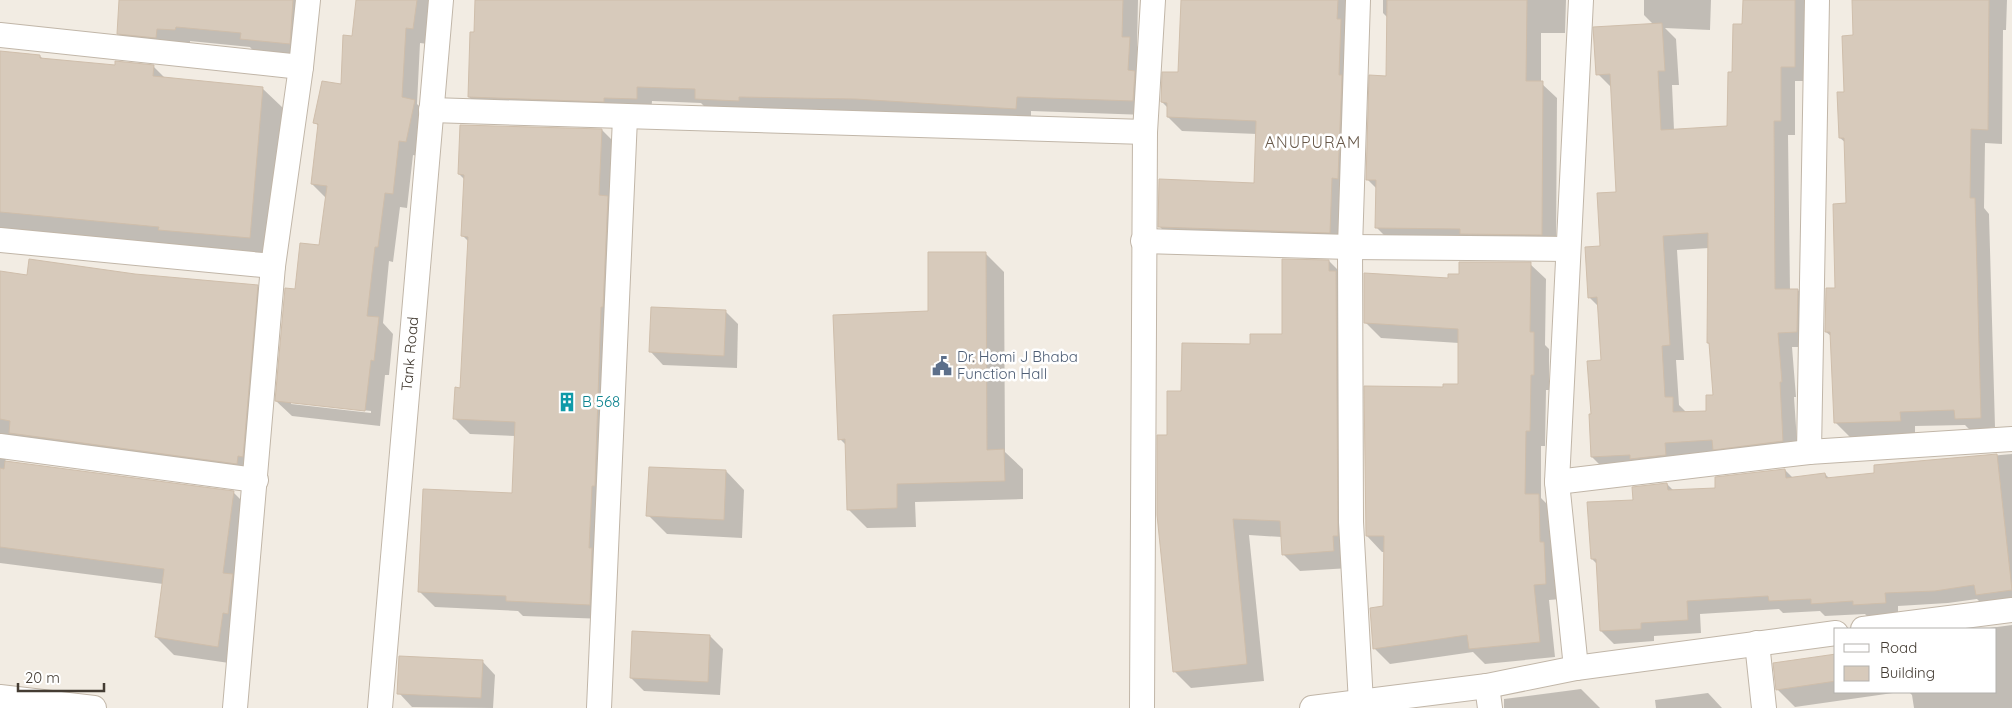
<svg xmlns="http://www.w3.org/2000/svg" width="2012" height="708" viewBox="0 0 2012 708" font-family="Quicksand,sans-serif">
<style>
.shadow{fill:#0003;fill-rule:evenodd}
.building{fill:#d7cabb;stroke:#cfbeab;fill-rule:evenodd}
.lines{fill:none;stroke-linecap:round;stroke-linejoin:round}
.minor-casing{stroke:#c1b6a8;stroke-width:26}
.minor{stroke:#fff;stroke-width:24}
.labels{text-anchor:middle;stroke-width:5;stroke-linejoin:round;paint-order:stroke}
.street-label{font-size:15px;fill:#443c33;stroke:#fff}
.service-label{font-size:15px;fill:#4e5e75;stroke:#fff;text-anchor:start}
.culture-label{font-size:15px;fill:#0d838f;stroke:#fff;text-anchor:start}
.neighbourhood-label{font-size:16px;letter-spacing:1px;fill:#68594a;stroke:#fff}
</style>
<rect width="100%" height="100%" fill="#f2ece3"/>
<!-- shadow -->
<g class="shadow">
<polygon points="120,0 309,0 304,58 256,54 250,47 190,41 190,45 133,48 118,33"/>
<path d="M357,0H433L428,44L420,43L417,104L429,116L421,157L413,155L407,208L400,207L393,262L389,261L383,323L393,334L389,375H385L380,426L292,416L276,401L296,290L320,247L326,198L312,184L319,127L315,122L342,86L353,37ZM291,402L371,411V413L291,404Z"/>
<polygon points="477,0 1138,0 1137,46 1144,53 1147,115 1031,111 1031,123 711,113 701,103 652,101 651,113 484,112 469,97"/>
<polygon points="1182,0 1352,0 1344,246 1174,241 1160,227 1255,184 1257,134 1182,131 1168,117 1168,108 1162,102 1179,74"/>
<polygon points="1383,0 1566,0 1565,33 1541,33 1541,83 1557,98 1556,249 1392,243 1377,228 1377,189 1367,179 1387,77 1388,18 1383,13"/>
<path d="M1644,0H1711L1710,30L1665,28L1676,39L1679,85H1672L1674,130L1728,127L1733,73L1744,26V0H1821L1809,81H1795V135H1788L1790,290H1798L1812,305V347H1792L1796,397H1794L1798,456L1607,472L1592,457L1590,415H1592L1602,361L1598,306L1589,297L1617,193L1612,88L1598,74L1654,25L1644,15ZM1709,248L1708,343L1710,345L1715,396L1707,412L1687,413L1679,405L1676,360H1684L1677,250Z"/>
<polygon points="1853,0 2007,0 2006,30 2003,30 2002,144 1985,143 1984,208 1989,214 1995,427 1971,431 1965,425 1915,426 1915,435 1850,437 1835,422 1831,336 1826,332 1836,289 1848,205 1846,143 1840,138 1855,37"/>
<polygon points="0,52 40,56 44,60 116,66 153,66 166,79 262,88 283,108 270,258 0,230"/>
<polygon points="602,130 617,145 605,619 523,616 518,611 435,607 420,592 513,495 516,436 470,434 455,419 462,389 469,242 463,236 465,180 459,174"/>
<polygon points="985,253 1004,272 1005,452 1023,469 1023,499 915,502 916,527 867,528 848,509 846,445 840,439 929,312"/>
<polygon points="1329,261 1346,278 1350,568 1300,571 1283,554 1282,537 1249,535 1264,681 1191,688 1174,671 1168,437 1182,392 1251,345 1283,336"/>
<polygon points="1530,264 1546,279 1545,345 1549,349 1549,390 1546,390 1545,446 1541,446 1541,498 1554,511 1561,599 1549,600 1555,657 1485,664 1473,652 1390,664 1375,649 1385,607 1385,552 1382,552 1367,536 1445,388 1460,385 1459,343 1381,338 1365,322 1460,275"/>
<polygon points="0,273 28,277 135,275 257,286 275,304 260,474 7,455 5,462 233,492 251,510 236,664 174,655 156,637 163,584 0,563"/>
<polygon points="725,311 738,324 737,368 663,365 650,351"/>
<polygon points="2012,454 2012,610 1991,613 1977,599 1948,603 1898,606 1898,616 1868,617 1865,614 1825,616 1820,611 1783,613 1779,609 1700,614 1701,633 1654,636 1654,641 1614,644 1601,631 1597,564 1592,559 1634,501 1667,484 1674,491 1717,489 1785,470 1793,478 1825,474 1830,479 1876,474 1875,466"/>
<polygon points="726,471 744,490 742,538 667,534 648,515"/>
<polygon points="2012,625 2012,708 1914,708 1912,695 1909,692 1996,692 1996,629 1982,629"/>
<polygon points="710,636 723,649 720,695 644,691 631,678"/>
<polygon points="1836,655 1836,692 1900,692 1795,707 1777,689"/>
<polygon points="482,661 495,675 493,708 412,707 399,693"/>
<polygon points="1581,689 1600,708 1504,708 1504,699"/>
<polygon points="1708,693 1722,708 1656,708 1655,700"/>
</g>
<!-- building -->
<g class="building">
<polygon points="119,0 293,0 290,44 240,39 241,33 176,27 175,30 157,29 156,38 117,34"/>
<polygon points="356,0 417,0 413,29 406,28 402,97 415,100 406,142 399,141 393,194 385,193 378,247 375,247 367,316 379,317 374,361 371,360 365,411 275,401 285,288 295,289 300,243 319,245 327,186 311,184 318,124 313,123 322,81 341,84 343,35 352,36"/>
<polygon points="475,0 1123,0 1122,37 1130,37 1128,70 1135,71 1133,101 1017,97 1016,109 855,99 739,97 739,101 695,99 695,89 637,87 637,99 604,98 604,102 468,97 470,32 474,32"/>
<polygon points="1181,0 1338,0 1337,19 1341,19 1339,75 1342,75 1338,179 1332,178 1330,233 1158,227 1159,179 1254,183 1256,121 1167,117 1167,103 1161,102 1162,72 1178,72"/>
<polygon points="1387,0 1527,0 1526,81 1543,81 1542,235 1460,234 1460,229 1375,228 1376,180 1366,180 1369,75 1386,76"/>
<path d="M1743,0H1795V67H1781V121H1774L1775,289H1798L1797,332L1778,333L1782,382H1780L1783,441L1713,450L1712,440L1665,443L1666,455L1630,459V455L1591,457L1589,414H1591L1587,361L1601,360L1597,297L1588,298L1585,247L1600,246L1597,193L1616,192L1610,74L1596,75L1593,27L1662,23L1665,71H1658L1661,130L1727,126L1728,72H1732L1733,24H1742ZM1708,233L1707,343H1709L1713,395H1706V411L1673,412V397H1665L1662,346L1670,345L1663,236Z"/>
<polygon points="1852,0 1989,0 1988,130 1971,129 1970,198 1975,198 1981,418 1955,419 1954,410 1900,412 1901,421 1834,423 1830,332 1825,332 1826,288 1835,288 1833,204 1846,203 1844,138 1839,138 1837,92 1844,92 1842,36 1853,35"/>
<polygon points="0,51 40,55 40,58 115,65 115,61 154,65 153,76 263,87 250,238 158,230 159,227 0,212"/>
<polygon points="460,125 602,129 599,195 608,196 603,307 601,307 595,486 592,486 589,548 592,548 590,605 506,601 506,596 418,592 423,489 512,493 515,422 453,419 455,387 460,388 468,237 461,236 464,175 458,174"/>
<polygon points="928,252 986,252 987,450 1004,449 1005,481 897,484 897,508 847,510 845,439 838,440 833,315 928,311"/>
<polygon points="29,259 135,274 258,285 243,457 238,456 237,464 9,433 10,421 0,419 0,271 27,275"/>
<polygon points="1282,259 1329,260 1329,271 1336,271 1338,536 1333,536 1334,551 1282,555 1280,521 1233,519 1247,664 1173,672 1157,515 1157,435 1167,435 1167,391 1181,391 1182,343 1250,344 1250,334 1282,334"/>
<polygon points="1459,262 1531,262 1530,332 1534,332 1534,375 1531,375 1530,431 1526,431 1525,494 1539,494 1540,542 1544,542 1546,584 1534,585 1540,642 1469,649 1467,635 1373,649 1370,608 1383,606 1384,536 1366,536 1364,386 1443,387 1443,384 1458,384 1458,329 1364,323 1364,273 1448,278 1448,274 1459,274"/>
<polygon points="651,307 726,310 724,356 649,352"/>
<polygon points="1997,454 2012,590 1976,595 1974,585 1935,591 1885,593 1886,603 1853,605 1853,601 1811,604 1811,599 1769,601 1768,596 1687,601 1688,620 1641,623 1641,629 1600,631 1596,559 1591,559 1587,502 1633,500 1632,487 1667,483 1668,490 1715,488 1715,477 1785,469 1786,478 1825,473 1826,478 1874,473 1874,465"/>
<polygon points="5,461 234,491 223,573 233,574 232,580 228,614 223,613 218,647 155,637 164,569 0,547 0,468 4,469"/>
<polygon points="649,467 726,470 724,520 646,516"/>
<polygon points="632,631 710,635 708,682 630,678"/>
<polygon points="1836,654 1836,681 1776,690 1773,663"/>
<polygon points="399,656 483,660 481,698 397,694"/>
</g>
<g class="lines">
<defs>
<g id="minor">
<polyline points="1358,0 1350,247 1351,522 1361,703"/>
<polyline points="0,35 301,67"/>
<polyline points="431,110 1145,132"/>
<polyline points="0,240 273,266"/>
<polyline points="1143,241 1350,247 1568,249"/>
<polyline points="0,446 256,480"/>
<polyline points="1809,452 1817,0"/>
<polyline points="1557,482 1809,452 2012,439"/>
<polyline points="1863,629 2012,610"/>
<polyline points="1757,643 1764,708"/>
<polyline points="1576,668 1557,482 1581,0"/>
<polyline points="1487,686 1490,708"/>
<polyline points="0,697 94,708"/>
<polyline points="235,708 273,266 301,67 308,0"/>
<polyline points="380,708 441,0"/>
<polyline points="599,708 625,118"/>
<polyline points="1142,708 1145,132 1153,0"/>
<polyline points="1312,708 1487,686 1576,668 1836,633"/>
</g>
</defs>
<!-- minor casing -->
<use href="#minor" class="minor-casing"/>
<!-- minor -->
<use href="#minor" class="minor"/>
</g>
<!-- icons -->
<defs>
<symbol id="civic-bare" viewBox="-9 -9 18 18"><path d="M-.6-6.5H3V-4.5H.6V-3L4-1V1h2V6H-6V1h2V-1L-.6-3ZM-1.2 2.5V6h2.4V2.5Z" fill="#5c6f8a" stroke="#fff" stroke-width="2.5" paint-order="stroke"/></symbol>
<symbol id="building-bare" viewBox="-9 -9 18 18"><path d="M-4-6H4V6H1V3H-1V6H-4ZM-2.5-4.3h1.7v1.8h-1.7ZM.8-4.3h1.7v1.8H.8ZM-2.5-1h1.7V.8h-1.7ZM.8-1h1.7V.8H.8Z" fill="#0f9aa8" stroke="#fff" stroke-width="2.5" paint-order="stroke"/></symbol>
</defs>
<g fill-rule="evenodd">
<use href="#civic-bare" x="928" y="352" width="28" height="28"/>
<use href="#building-bare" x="553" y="388" width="28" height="28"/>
</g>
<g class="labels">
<!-- street labels -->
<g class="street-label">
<text transform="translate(410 354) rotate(-85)" y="5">Tank Road</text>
</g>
<!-- service labels -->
<g class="service-label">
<text x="957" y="362">Dr. Homi J Bhaba<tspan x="957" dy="17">Function Hall</tspan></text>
</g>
<!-- culture labels -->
<g class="culture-label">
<text x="582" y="407">B 568</text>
</g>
<!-- neighbourhood labels -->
<g class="neighbourhood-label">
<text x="1313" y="148">ANUPURAM</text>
</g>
</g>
<!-- legend -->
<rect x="1834" y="628" width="162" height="65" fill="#ffffff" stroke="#b4b1ad"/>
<rect x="1844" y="644" width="25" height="8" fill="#ffffff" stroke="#b4b1ad"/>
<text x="1880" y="653" font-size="15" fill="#443c33">Road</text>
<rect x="1844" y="666" width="25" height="15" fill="#d7cabb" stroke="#b4b1ad"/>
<text x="1880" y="678" font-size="15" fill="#443c33">Building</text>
<!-- scale -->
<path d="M18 683v8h86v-8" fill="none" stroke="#443c33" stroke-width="2.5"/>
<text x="25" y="683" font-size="15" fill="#443c33" stroke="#ffffff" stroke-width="4" paint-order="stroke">20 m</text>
</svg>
